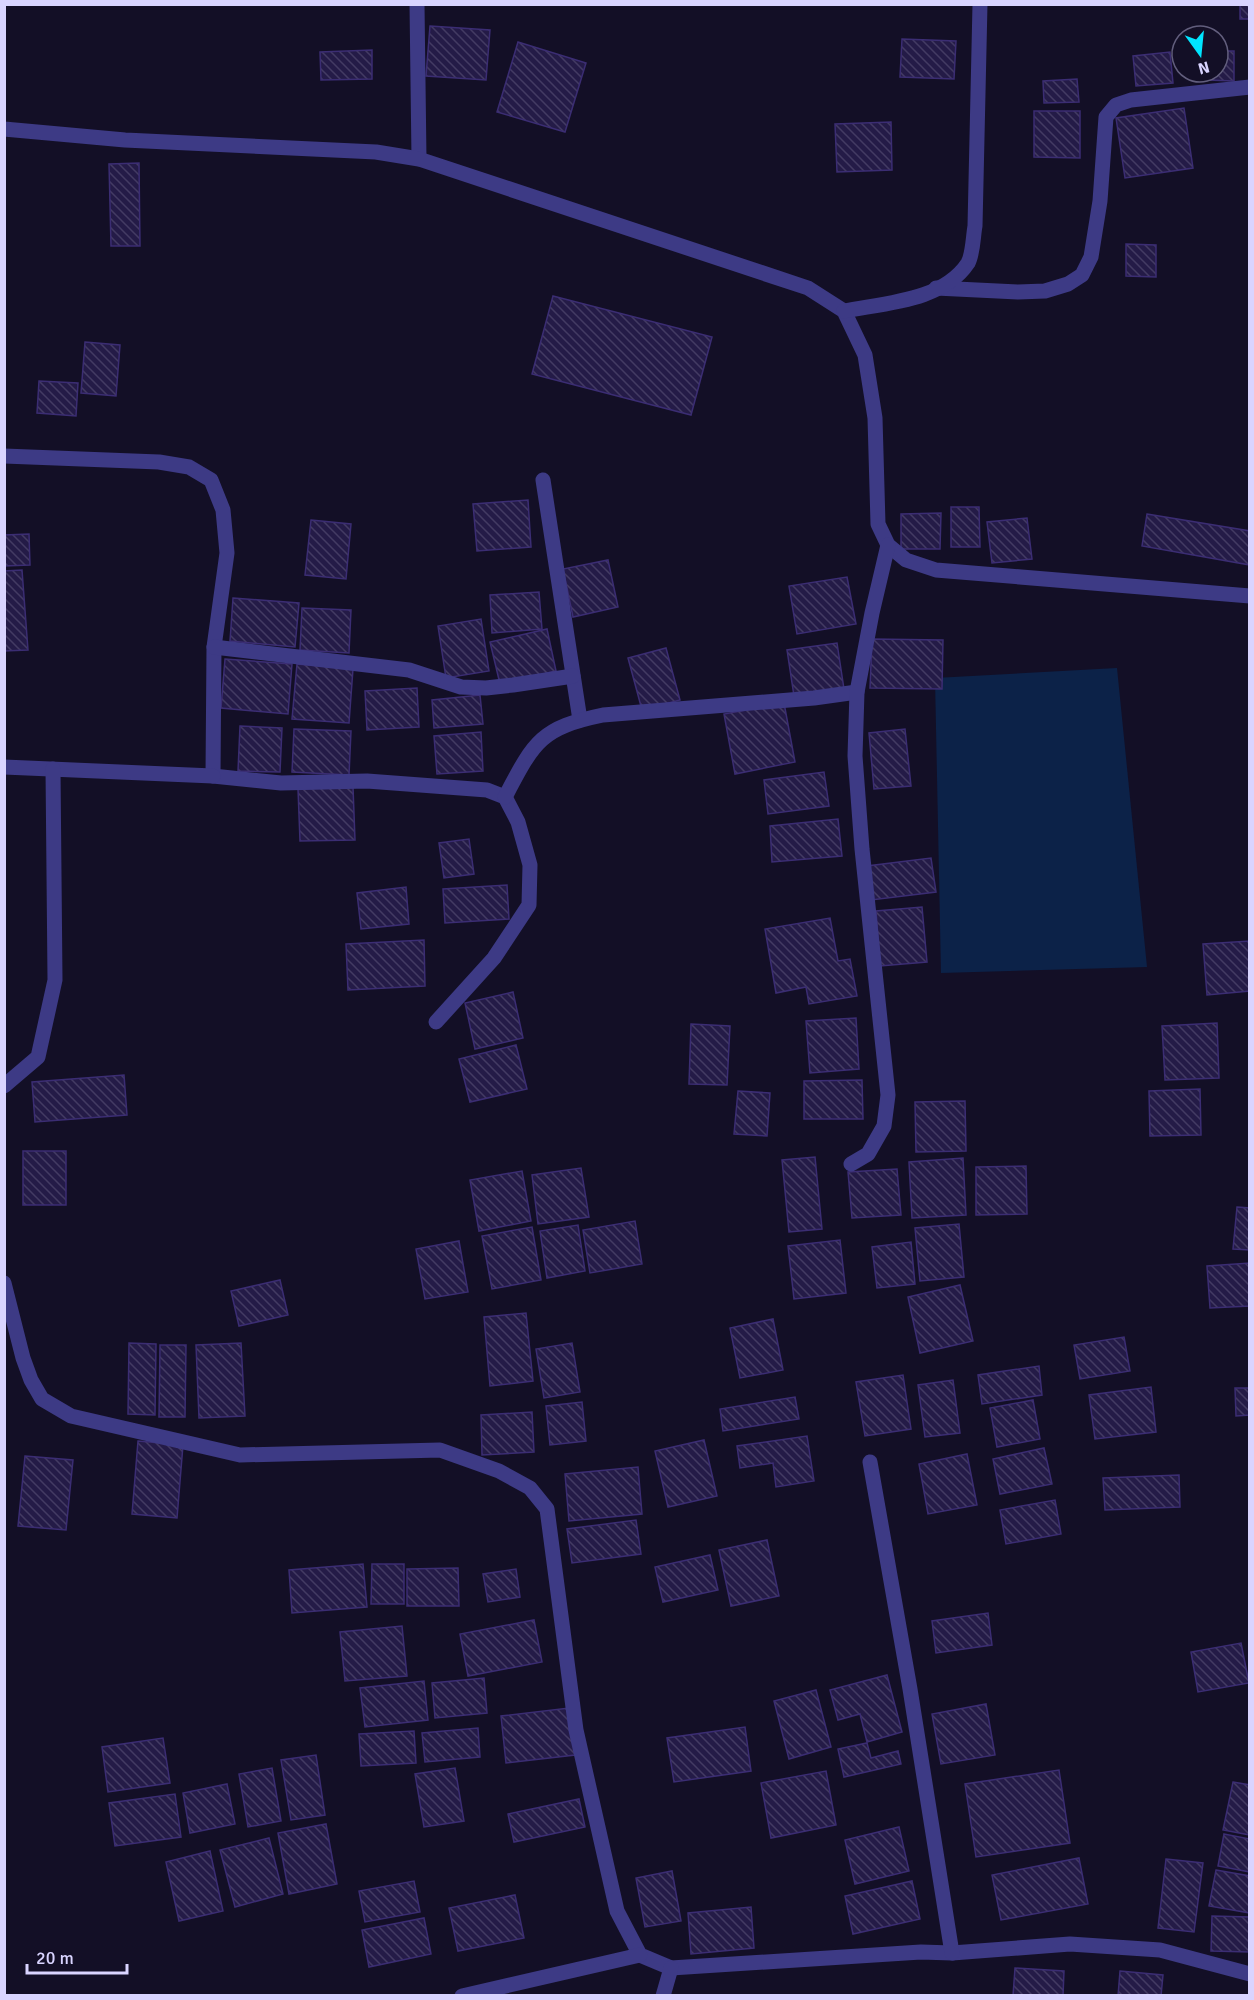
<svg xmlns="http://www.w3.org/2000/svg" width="1254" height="2000" viewBox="0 0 1254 2000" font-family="Signika,sans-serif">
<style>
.water{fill:#0c2248}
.building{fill:url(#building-back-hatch);stroke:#3b2d73;stroke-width:1.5}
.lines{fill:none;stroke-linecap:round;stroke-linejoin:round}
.minor{stroke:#3d3a85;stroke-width:15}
</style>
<defs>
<pattern id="building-back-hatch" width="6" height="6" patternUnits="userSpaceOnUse" patternTransform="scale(1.5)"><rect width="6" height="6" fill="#241b47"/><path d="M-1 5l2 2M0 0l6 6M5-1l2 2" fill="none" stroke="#433b63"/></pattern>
</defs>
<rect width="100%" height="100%" fill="#130f26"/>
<!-- water -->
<polygon class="water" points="1117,668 1147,967 941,973 935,678"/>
<!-- building -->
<g class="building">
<rect x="1240" y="4" width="10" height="15"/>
<polygon points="430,26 490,30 486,80 426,76"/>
<polygon points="902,39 956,41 954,79 900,77"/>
<polygon points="518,42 586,63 565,132 497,112"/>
<polygon points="372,50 372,79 321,80 320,52"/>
<polygon points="1218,51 1234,51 1234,81 1208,80 1208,72 1218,72"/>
<polygon points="1170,52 1173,83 1136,86 1133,56"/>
<polygon points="1077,79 1079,102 1044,103 1043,81"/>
<polygon points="1184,108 1193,168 1125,178 1116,118"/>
<polygon points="1034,111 1080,111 1080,158 1034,157"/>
<polygon points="891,122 892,170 837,172 835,124"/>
<polygon points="139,163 140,246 111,246 109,164"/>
<polygon points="1126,244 1156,245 1156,277 1126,276"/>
<polygon points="553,296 712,337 691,415 532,374"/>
<polygon points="85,342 120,345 116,396 81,393"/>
<polygon points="39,381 78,383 76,416 37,413"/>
<polygon points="528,500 531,547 477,551 473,504"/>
<polygon points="951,507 979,507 980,547 951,547"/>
<polygon points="941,513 940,549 901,549 901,514"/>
<polygon points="1147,514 1250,531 1250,565 1142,546"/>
<polygon points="1027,518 1032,559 992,563 987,522"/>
<polygon points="311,520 351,524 346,579 305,575"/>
<polygon points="29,534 30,565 4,566 4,535"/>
<polygon points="608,560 618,607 573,617 563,569"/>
<polygon points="22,570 28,650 4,651 4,571"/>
<polygon points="847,577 856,624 797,634 789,586"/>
<polygon points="539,592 542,629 492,633 490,595"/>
<polygon points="233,598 299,603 295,647 230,641"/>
<polygon points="302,608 351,610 349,653 300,650"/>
<polygon points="481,619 489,671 446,678 438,626"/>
<polygon points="547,629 556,671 500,684 490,642"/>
<polygon points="872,639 943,640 942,689 870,688"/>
<polygon points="837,643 844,689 794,696 787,650"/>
<polygon points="666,648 680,700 642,710 628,658"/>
<polygon points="225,659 292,664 288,714 221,708"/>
<polygon points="297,664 353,669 349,723 292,719"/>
<polygon points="417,688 419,727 367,730 365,691"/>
<polygon points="480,695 483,724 434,728 432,700"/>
<polygon points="784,703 795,762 735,774 724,714"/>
<polygon points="240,726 282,728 280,772 238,771"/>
<polygon points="294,729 351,731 349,775 292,772"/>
<polygon points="905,729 911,786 874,789 869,733"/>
<polygon points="481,732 483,771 437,774 434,736"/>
<polygon points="824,772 829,806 768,814 764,780"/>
<polygon points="353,787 355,840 300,841 298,789"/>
<polygon points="838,819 842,856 772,862 770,826"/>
<polygon points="469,839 474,874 444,878 439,843"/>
<polygon points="931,858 936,892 871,900 867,866"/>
<polygon points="507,885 509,919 445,923 443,889"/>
<polygon points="406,887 409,924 361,929 357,893"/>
<polygon points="922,907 927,962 880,966 876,911"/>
<polygon points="830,918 838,961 850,959 857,996 809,1004 806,987 776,993 765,929"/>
<polygon points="424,940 425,986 348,990 346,944"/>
<polygon points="1250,941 1250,991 1207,995 1203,944"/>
<polygon points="513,992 523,1038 475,1049 465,1003"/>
<polygon points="856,1018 859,1069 810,1073 806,1021"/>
<polygon points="1217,1023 1219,1078 1165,1080 1162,1026"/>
<polygon points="691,1024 730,1026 727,1085 689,1084"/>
<polygon points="516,1045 527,1089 470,1102 459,1059"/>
<polygon points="124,1075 127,1115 35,1122 32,1082"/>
<polygon points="862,1080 863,1119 804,1119 804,1081"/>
<polygon points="1200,1089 1201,1135 1150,1136 1149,1091"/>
<polygon points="738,1091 770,1093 767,1136 734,1134"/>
<polygon points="965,1101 966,1151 916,1152 915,1102"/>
<rect x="23" y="1151" width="43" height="54"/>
<polygon points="815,1157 822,1229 789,1232 782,1160"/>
<polygon points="963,1158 966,1215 912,1218 909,1162"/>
<polygon points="1026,1166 1027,1214 976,1215 976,1167"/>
<polygon points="581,1168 589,1217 538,1224 532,1175"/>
<polygon points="897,1169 901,1215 852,1218 848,1172"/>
<polygon points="522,1171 531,1221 479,1231 470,1180"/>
<polygon points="1237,1207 1250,1208 1250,1250 1233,1249"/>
<polygon points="635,1221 642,1264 590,1273 583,1230"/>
<polygon points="959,1224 964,1277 920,1281 915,1228"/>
<polygon points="578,1225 585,1271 547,1278 540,1231"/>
<polygon points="532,1227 541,1280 492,1289 482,1236"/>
<polygon points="840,1240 846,1293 794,1299 788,1246"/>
<polygon points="459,1241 468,1292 425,1299 416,1249"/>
<polygon points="911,1242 915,1284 877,1288 872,1247"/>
<polygon points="1250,1263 1250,1306 1210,1308 1207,1266"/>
<polygon points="280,1280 288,1315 239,1326 231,1291"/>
<polygon points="960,1285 973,1341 920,1353 908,1297"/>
<polygon points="526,1313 533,1381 490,1386 484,1317"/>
<polygon points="773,1319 783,1370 740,1378 730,1328"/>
<polygon points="1124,1337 1130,1371 1080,1379 1074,1345"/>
<polygon points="129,1343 156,1344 155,1415 128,1414"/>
<polygon points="241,1343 245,1416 199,1418 196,1345"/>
<polygon points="572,1343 580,1392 544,1398 536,1349"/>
<polygon points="160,1345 186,1345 185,1417 159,1417"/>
<polygon points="1039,1366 1042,1395 982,1404 978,1375"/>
<polygon points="903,1375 911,1429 865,1436 856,1382"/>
<polygon points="953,1380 960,1433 925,1437 918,1385"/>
<polygon points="1151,1387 1156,1432 1095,1439 1089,1395"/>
<polygon points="1235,1388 1250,1388 1250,1415 1236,1416"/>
<polygon points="795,1397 799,1419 723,1431 720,1409"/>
<polygon points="1033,1400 1040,1439 997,1447 990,1408"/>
<polygon points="582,1402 586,1441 550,1445 546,1406"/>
<polygon points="532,1412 534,1452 482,1455 481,1415"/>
<polygon points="807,1436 814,1481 776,1487 773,1463 740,1468 737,1446"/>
<polygon points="704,1440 717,1496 668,1507 655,1451"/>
<polygon points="138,1441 183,1445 177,1518 132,1514"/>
<polygon points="1044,1448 1052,1484 1000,1494 993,1459"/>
<polygon points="967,1454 977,1505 928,1514 919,1464"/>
<polygon points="25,1456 73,1460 66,1530 18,1526"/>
<polygon points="638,1467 642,1514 569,1521 565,1474"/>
<polygon points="1179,1475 1180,1507 1105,1510 1103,1478"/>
<polygon points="1055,1500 1061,1534 1006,1544 1000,1510"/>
<polygon points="636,1520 641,1554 572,1563 567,1529"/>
<polygon points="767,1540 779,1596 731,1606 719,1550"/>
<polygon points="710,1555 718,1590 663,1602 655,1567"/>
<polygon points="363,1564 367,1607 292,1613 289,1570"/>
<polygon points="372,1564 404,1564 404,1604 371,1604"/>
<polygon points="458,1568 459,1606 407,1606 407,1569"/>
<polygon points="516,1569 520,1597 488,1602 483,1574"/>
<polygon points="988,1613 992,1645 936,1653 932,1621"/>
<polygon points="534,1620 542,1662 468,1676 460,1634"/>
<polygon points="402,1626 407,1676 345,1681 340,1632"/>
<polygon points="1241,1643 1249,1683 1198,1692 1191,1652"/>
<polygon points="887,1675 902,1732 867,1742 860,1714 838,1720 830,1690"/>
<polygon points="484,1678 487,1713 435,1718 432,1683"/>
<polygon points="424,1681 428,1720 365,1727 360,1688"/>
<polygon points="816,1690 831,1747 789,1759 774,1701"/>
<polygon points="986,1704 995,1755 941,1764 932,1714"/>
<polygon points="569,1708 575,1755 506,1763 501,1716"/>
<polygon points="745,1727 751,1771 674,1782 667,1738"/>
<polygon points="478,1728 480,1757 425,1762 422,1733"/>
<polygon points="414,1731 416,1763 361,1766 359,1734"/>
<polygon points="163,1738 170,1783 108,1792 102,1747"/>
<polygon points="867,1743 871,1758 898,1751 901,1764 844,1777 838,1749"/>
<polygon points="316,1755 325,1815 291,1820 281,1760"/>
<polygon points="272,1768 281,1821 248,1827 239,1774"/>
<polygon points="455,1768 464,1821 424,1827 415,1774"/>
<polygon points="1059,1770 1070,1843 976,1857 965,1784"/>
<polygon points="826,1771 836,1825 771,1838 761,1783"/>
<polygon points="1233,1782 1250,1785 1250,1835 1223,1830"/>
<polygon points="227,1784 235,1824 190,1833 183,1793"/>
<polygon points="175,1794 181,1837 115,1846 109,1803"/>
<polygon points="579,1799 585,1827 514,1842 508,1814"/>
<polygon points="326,1824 337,1884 289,1894 278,1833"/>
<polygon points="899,1827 909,1871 855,1884 845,1840"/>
<polygon points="1224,1834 1250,1839 1250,1872 1218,1866"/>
<polygon points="269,1838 283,1894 235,1907 220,1850"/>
<polygon points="210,1851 223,1911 179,1921 166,1862"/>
<polygon points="1079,1858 1088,1904 1001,1920 992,1875"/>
<polygon points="1166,1859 1203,1863 1194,1932 1158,1928"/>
<polygon points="1216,1870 1250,1876 1250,1913 1209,1906"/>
<polygon points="672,1871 681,1921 645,1927 636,1878"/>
<polygon points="414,1881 420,1912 365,1922 359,1891"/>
<polygon points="912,1881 920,1919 853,1934 845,1896"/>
<polygon points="515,1895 524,1938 458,1951 449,1908"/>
<polygon points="751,1907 754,1948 691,1954 688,1913"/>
<polygon points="1212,1916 1250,1917 1250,1952 1211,1951"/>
<polygon points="424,1918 431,1954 369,1967 362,1930"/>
<polygon points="1015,1968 1064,1971 1063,1996 1013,1996"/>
<polygon points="1120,1971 1163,1975 1161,1996 1118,1996"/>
</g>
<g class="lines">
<!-- minor -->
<g class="minor">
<polyline points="417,4 419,159"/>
<polyline points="4,129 125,140 376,152 419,159 808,288 844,311 865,355 875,418 878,524 888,545 906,560 936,570 1250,596"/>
<polyline points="936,288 1018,292 1045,291 1068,284 1082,275 1091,257 1100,201 1106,117 1116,105 1131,100 1250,87"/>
<path d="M844,311C885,303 943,301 968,263C973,254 973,237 975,226L980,4"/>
<polyline points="4,456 159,462 189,467 211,480 223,510 227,553 214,647 213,776 281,783 367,781 487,790 505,797 518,822 530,865 529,905 494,958 436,1022"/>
<polyline points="543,480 580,720"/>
<polyline points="214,647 409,670 461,687 486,688 513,685 573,676"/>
<polyline points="4,767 213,776"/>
<path d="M505,797C534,742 540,728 603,715L814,698L857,692"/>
<polyline points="4,1086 38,1057 55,980 53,769"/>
<polyline points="851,1164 868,1154 884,1126 888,1095 862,849 855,756 857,692 872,613 888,545"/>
<polyline points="4,1283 23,1358 31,1380 42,1399 71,1416 240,1455 440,1450 499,1471 530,1488 547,1509 576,1730 617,1911 640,1955 671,1968 921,1952 952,1953 1070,1944 1160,1950 1250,1974"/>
<polyline points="870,1462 910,1689 952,1953"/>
<polyline points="462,1996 640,1955"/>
<polyline points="663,1996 671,1968"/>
</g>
</g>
<!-- border -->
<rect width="1254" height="2000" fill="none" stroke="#d9d4ff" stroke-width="12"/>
<!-- north arrow -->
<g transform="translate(1200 54) rotate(165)"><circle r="28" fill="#130f26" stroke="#625e7d" stroke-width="1.5"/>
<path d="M0-4.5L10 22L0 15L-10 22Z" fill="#00e5ff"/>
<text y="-9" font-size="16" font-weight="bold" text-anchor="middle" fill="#d9d4ff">N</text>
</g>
<!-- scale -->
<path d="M27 1964v9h100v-9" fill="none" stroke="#d9d4ff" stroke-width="3"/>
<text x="36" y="1964" font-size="18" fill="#d9d4ff" stroke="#130f26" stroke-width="4.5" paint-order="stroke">20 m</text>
</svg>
